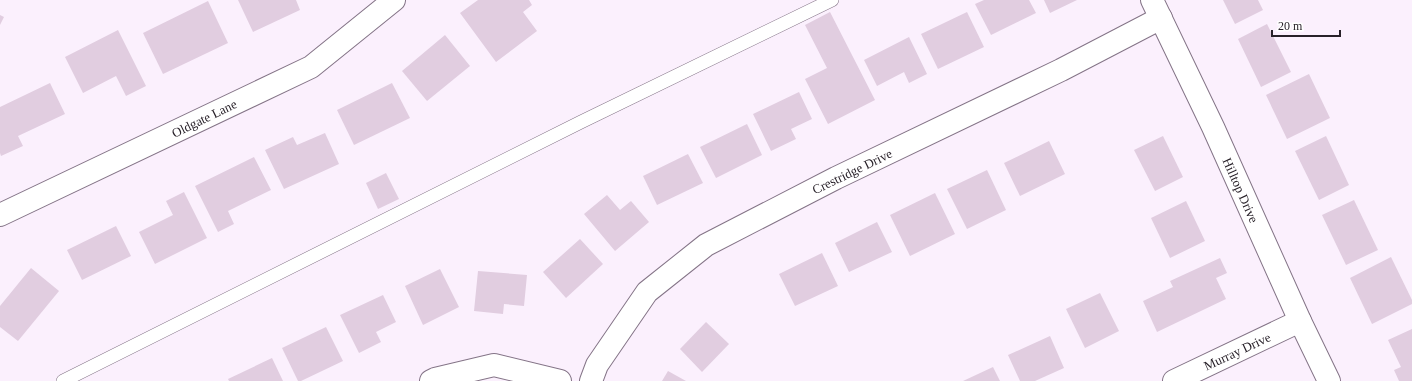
<svg xmlns="http://www.w3.org/2000/svg" width="1412" height="381" viewBox="0 0 1412 381" font-family="Georgia,serif">
<style>
.building{fill:#e1cde0}
.lines{fill:none;stroke-linecap:round;stroke-linejoin:round}
.lane-casing{stroke:#847487;stroke-width:14}
.street-casing{stroke:#847487;stroke-width:24}
.lane{stroke:#fff;stroke-width:13}
.street{stroke:#fff;stroke-width:22}
.labels{text-anchor:middle;stroke-width:4;stroke-linejoin:round;paint-order:stroke}
.street-label{font-size:13px;fill:#282129;stroke:#fff}
</style>
<rect width="100%" height="100%" fill="#fbf0fd"/>
<!-- building -->
<g class="building">
<polygon points="238,0 296,0 300,10 253,32"/>
<polygon points="478,0 529,0 532,5 523,12 537,31 496,62 460,13"/>
<polygon points="984,0 1029,0 1036,13 991,35 975,4"/>
<polygon points="1044,0 1077,0 1050,13"/>
<polygon points="1223,0 1258,0 1263,10 1235,24"/>
<polygon points="208,1 228,43 163,74 143,33"/>
<polygon points="830,12 875,100 828,124 805,79 827,68 805,25"/>
<polygon points="967,12 984,47 938,69 921,34"/>
<polygon points="0,15 4,17 0,25"/>
<polygon points="1267,24 1291,72 1261,87 1238,39"/>
<polygon points="118,30 146,86 126,96 116,76 83,93 65,57"/>
<polygon points="445,35 470,66 427,101 402,71"/>
<polygon points="909,37 927,74 909,83 904,72 877,86 864,60"/>
<polygon points="1309,74 1330,118 1287,139 1266,95"/>
<polygon points="50,83 65,114 18,136 23,146 1,156 0,153 0,107"/>
<polygon points="392,83 410,118 354,145 337,110"/>
<polygon points="799,92 812,119 791,129 796,139 771,151 753,114"/>
<polygon points="747,124 762,155 716,178 700,147"/>
<polygon points="325,133 339,164 284,189 265,150 293,137 297,145"/>
<polygon points="1163,136 1183,177 1155,191 1134,150"/>
<polygon points="1326,136 1349,185 1319,200 1295,151"/>
<polygon points="1049,141 1065,174 1020,196 1004,163"/>
<polygon points="688,154 703,183 657,205 643,176"/>
<polygon points="254,157 271,190 228,211 234,224 218,232 195,186"/>
<polygon points="987,170 1006,210 967,229 947,189"/>
<polygon points="386,173 399,199 378,209 366,183"/>
<polygon points="184,192 207,238 155,264 139,232 173,215 166,201"/>
<polygon points="935,193 955,234 910,256 890,215"/>
<polygon points="607,195 620,210 631,201 649,222 615,251 584,214"/>
<polygon points="1354,200 1378,250 1346,265 1322,215"/>
<polygon points="1186,201 1205,241 1170,258 1151,218"/>
<polygon points="877,222 892,252 849,272 835,243"/>
<polygon points="116,226 131,256 82,280 67,250"/>
<polygon points="580,239 603,264 566,298 543,272"/>
<polygon points="822,253 838,286 795,306 779,274"/>
<polygon points="1391,257 1412,300 1412,304 1372,324 1350,278"/>
<polygon points="1220,258 1227,273 1216,278 1226,299 1157,332 1143,301 1173,287 1170,281"/>
<polygon points="31,268 59,291 18,341 0,327 0,306"/>
<polygon points="440,269 459,307 423,325 405,286"/>
<polygon points="478,271 527,275 524,306 504,304 503,314 474,311"/>
<polygon points="1100,293 1119,331 1085,348 1066,309"/>
<polygon points="383,295 396,322 376,332 381,342 359,353 340,315"/>
<polygon points="706,322 729,344 702,372 680,349"/>
<polygon points="326,327 343,361 301,381 298,381 282,348"/>
<polygon points="1412,329 1412,381 1399,381 1394,370 1401,367 1388,340"/>
<polygon points="1050,336 1064,368 1035,381 1020,381 1008,355"/>
<polygon points="272,358 283,381 229,381 228,379"/>
<polygon points="993,367 1000,381 963,381"/>
<polygon points="668,371 686,381 662,381"/>
</g>
<g class="lines">
<defs>
<polyline id="lane" points="63,381 581,122 832,0"/>
<g id="street">
<polyline points="1152,0 1213,127 1300,321 1329,381"/>
<polyline points="0,215 311,67 394,0"/>
<polyline points="431,381 435,379 494,365 560,381"/>
<polyline points="591,381 597,365 647,292 706,245 836,178 1061,70 1161,18"/>
<polyline points="1174,381 1300,321"/>
</g>
</defs>
<!-- lane casing -->
<use href="#lane" class="lane-casing"/>
<!-- street casing -->
<use href="#street" class="street-casing"/>
<!-- lane -->
<use href="#lane" class="lane"/>
<!-- street -->
<use href="#street" class="street"/>
</g>
<g class="labels">
<!-- street labels -->
<g class="street-label">
<text transform="translate(204 118) rotate(-26)" y="5">Oldgate Lane</text>
<text transform="translate(852 171) rotate(-26)" y="5">Crestridge Drive</text>
<text transform="translate(1241 190) rotate(66)" y="5">Hilltop Drive</text>
<text transform="translate(1237 351) rotate(-25)" y="5">Murray Drive</text>
</g>
</g>
<!-- scale -->
<path d="M1272 30v6h68v-6" fill="none" stroke="#282129" stroke-width="2"/>
<text x="1278" y="30" font-size="12" fill="#282129" stroke="#ffffff" stroke-width="3" paint-order="stroke">20 m</text>
</svg>
